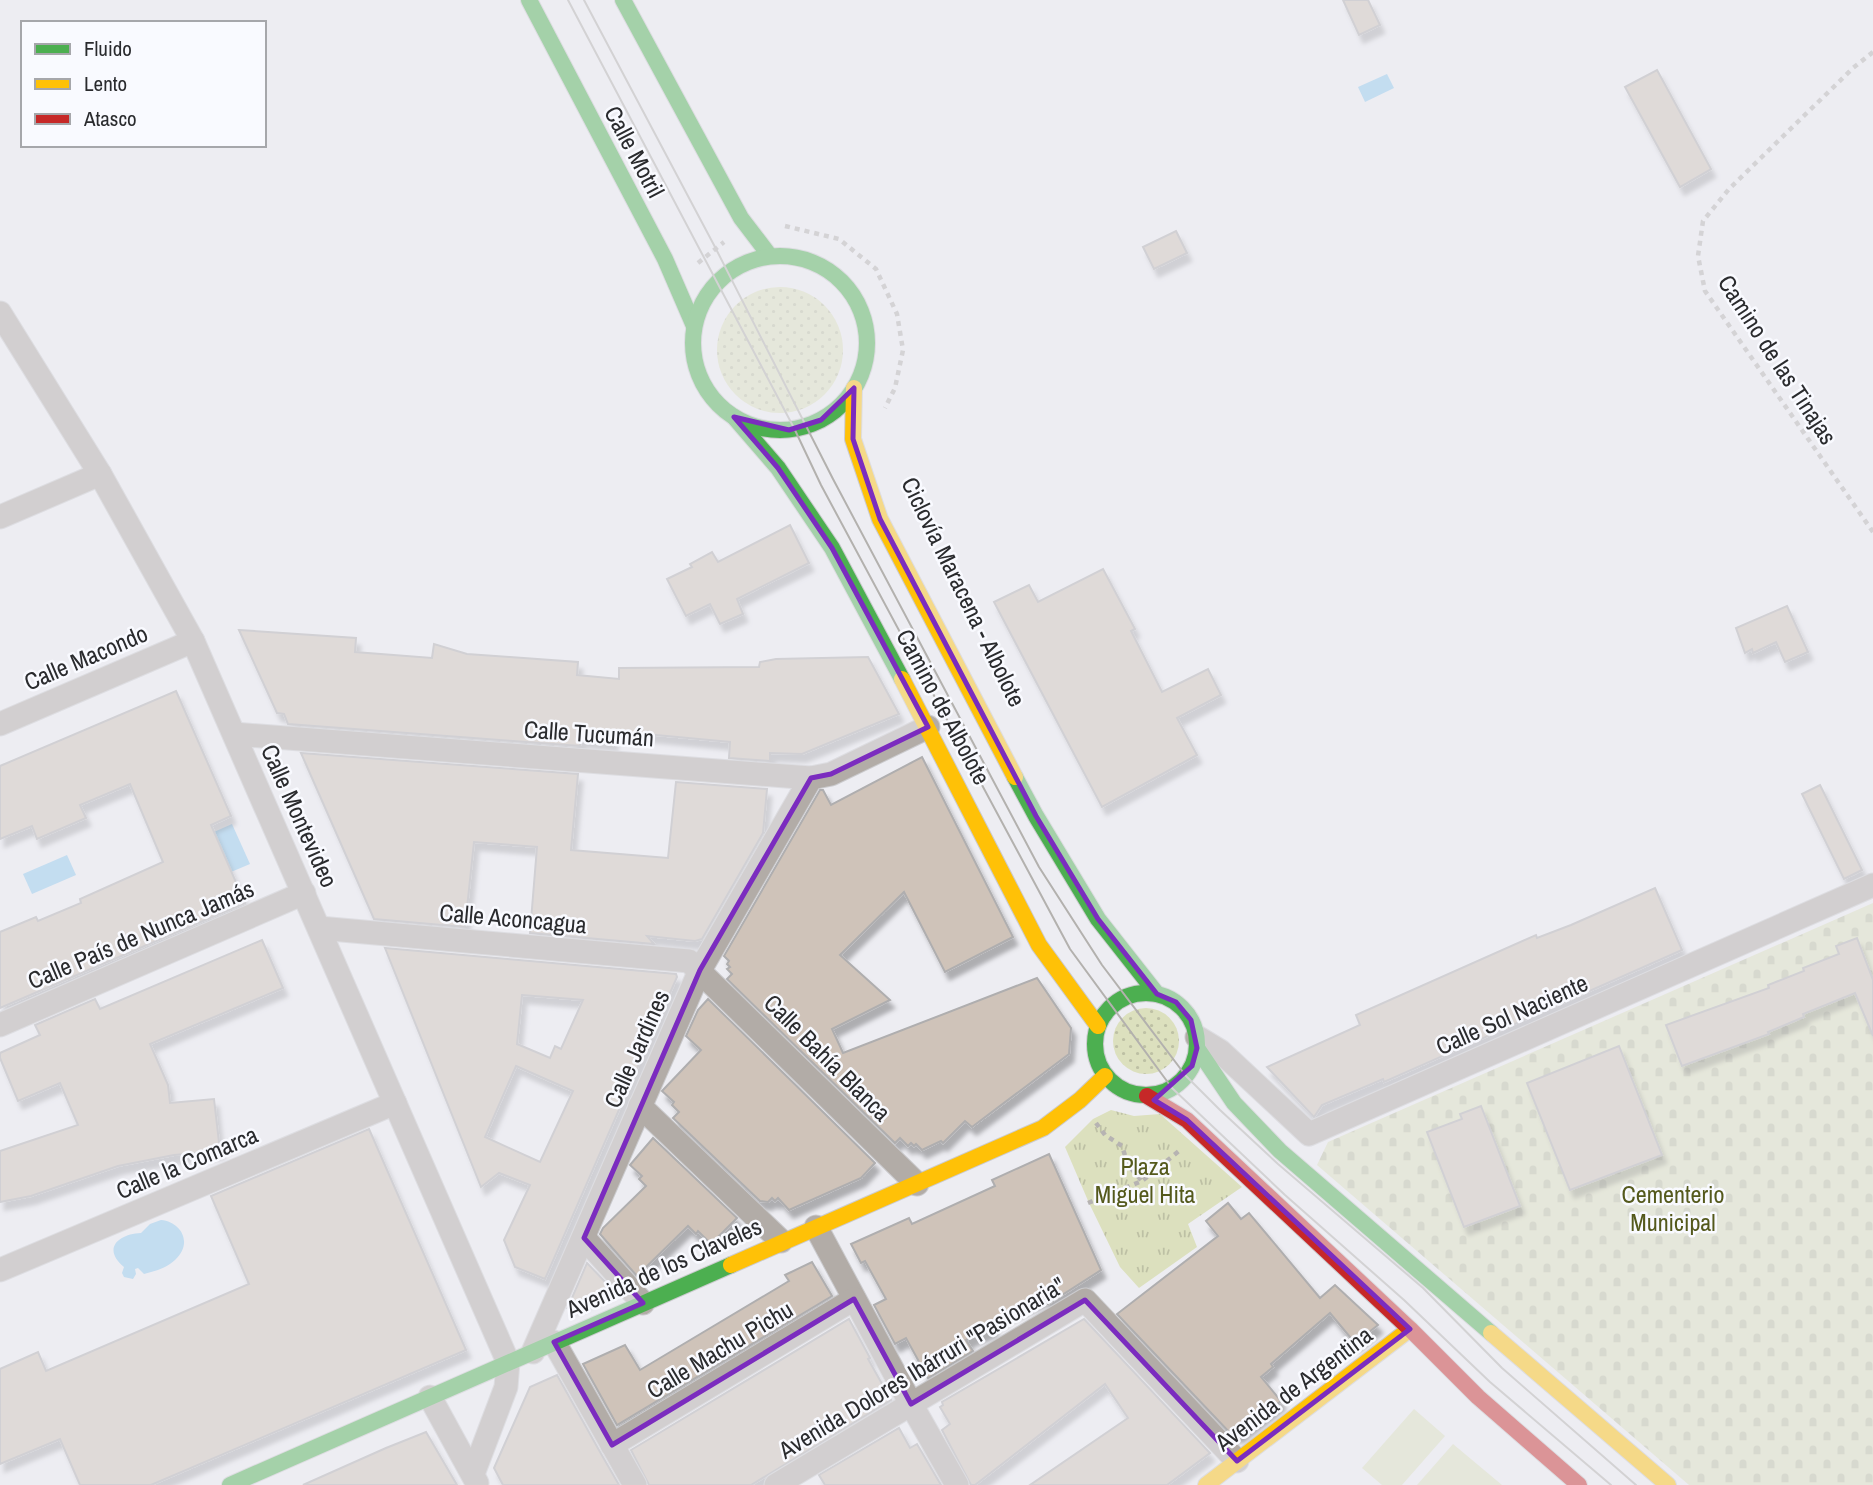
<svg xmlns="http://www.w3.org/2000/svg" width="1873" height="1485" viewBox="0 0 1873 1485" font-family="'Archivo Narrow',sans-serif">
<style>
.grass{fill:url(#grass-dots)}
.cemetery{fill:url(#cemetery-stones)}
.park{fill:url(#park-tufts)}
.pitch{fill:#dce0be}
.water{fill:#90c9ee}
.building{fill:#cfc3b9;stroke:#afaeaf;stroke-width:2;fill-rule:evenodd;filter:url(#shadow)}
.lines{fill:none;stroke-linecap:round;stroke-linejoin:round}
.street-casing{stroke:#cbcbce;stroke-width:25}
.fast-casing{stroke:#cbcbce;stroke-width:18}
.slow-casing{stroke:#cbcbce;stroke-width:18}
.jam-casing{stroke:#cbcbce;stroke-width:18}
.path{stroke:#b6b3b2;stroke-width:4.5;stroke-dasharray:5 5;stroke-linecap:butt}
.street{stroke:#b2aca7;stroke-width:23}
.fast{stroke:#4caf50;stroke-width:16}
.slow{stroke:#ffc107;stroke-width:16}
.jam{stroke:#c62828;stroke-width:16}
.tram{stroke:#b3b1ae;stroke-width:2}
.marked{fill:none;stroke:#7b2cbf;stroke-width:5;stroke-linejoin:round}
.labels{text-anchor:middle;stroke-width:5;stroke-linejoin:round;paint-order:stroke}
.street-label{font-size:24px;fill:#2a2b2e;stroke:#f9faff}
.park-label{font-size:24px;fill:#54591c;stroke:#f9faff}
</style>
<defs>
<pattern id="grass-dots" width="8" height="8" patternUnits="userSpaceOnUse" patternTransform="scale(1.75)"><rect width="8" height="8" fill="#dce0be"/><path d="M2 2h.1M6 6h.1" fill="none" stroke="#bdc0a4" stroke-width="1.8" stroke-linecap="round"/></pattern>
<pattern id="cemetery-stones" width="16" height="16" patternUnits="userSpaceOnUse" patternTransform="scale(1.75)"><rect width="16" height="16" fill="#dce0be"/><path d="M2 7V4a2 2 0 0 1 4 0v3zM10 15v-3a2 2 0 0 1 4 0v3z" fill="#bdc0a4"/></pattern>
<pattern id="park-tufts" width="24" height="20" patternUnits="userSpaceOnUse" patternTransform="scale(1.75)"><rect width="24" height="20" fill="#dce0be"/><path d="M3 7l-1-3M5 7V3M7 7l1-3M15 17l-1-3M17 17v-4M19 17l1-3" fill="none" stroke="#bdc0a4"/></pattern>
<filter id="shadow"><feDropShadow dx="4.5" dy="8" stdDeviation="2" flood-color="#0004"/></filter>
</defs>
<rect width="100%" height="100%" fill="#ededf2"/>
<!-- grass -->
<g class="grass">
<circle cx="780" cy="350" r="63"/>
<circle cx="1146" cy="1041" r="33"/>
</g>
<!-- cemetery -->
<polygon class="cemetery" points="1873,903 1873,1485 1689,1485 1317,1165 1328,1142"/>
<!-- park -->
<polygon class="park" points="1111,1110 1134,1116 1160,1114 1242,1187 1188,1224 1197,1247 1139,1288 1120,1267 1089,1203 1065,1147 1093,1119"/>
<!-- pitch -->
<g class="pitch">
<polygon points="1414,1409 1445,1436 1402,1485 1382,1485 1362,1468"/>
<polygon points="1453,1444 1502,1485 1417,1485"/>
</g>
<!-- water -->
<g class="water">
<polygon points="1387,74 1394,88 1365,102 1358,87"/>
<polygon points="232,824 250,864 231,872 214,832"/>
<polygon points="67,855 76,875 32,894 23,874"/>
<path d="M161,1220C182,1222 193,1244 175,1260C166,1268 156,1271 144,1274L138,1268L135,1269L136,1274L133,1279L124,1277L122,1273L124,1267C102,1249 118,1234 141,1233L150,1224Z"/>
</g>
<!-- building -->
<g class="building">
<polygon points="1343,0 1368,0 1380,25 1359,35"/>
<polygon points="1657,70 1711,169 1680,187 1625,87"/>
<polygon points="1176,231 1187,253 1154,269 1143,247"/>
<polygon points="790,525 809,563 737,599 743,614 720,624 710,604 686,616 667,579 692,567 690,564 712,552 718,562"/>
<polygon points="1103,569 1135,629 1131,631 1162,692 1208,669 1221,695 1177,718 1197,755 1102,807 994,602 1029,585 1038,602"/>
<polygon points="1787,606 1808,652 1785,662 1776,642 1753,653 1752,649 1745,653 1736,628"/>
<polygon points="239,630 356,638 355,652 432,658 434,644 467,654 578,662 577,675 619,679 619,668 759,667 760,662 776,659 868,657 899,714 802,754 770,753 770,761 729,758 730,742 614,731 613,743 581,739 580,746 288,724 284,714 277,713"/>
<polygon points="176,691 231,816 211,825 245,903 0,1008 0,932 36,917 38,921 81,903 80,899 163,862 130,784 80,805 86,818 37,839 32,826 0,839 0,766"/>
<polygon points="301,753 578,774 571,850 668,858 676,782 767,789 763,833 702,939 695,941 647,936 654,944 530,933 537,847 474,842 465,927 374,919"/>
<polygon points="922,757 1013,937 945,972 904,892 840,955 890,1000 832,1029 843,1053 1037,978 1071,1028 1069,1054 972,1127 965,1121 943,1143 941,1141 922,1150 916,1144 914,1146 911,1143 908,1146 900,1138 895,1143 727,979 732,974 727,969 730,967 727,964 729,961 724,956 820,790 823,790 831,805"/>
<polygon points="1820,785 1862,870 1844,879 1802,794"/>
<polygon points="1655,888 1682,950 1384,1082 1383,1079 1322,1105 1314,1117 1267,1067 1360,1025 1356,1015 1536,935 1537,938 1571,925"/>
<polygon points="1857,938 1873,980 1873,1036 1855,993 1803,1014 1804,1017 1768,1032 1769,1034 1682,1066 1666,1025 1769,988 1768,985 1804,971 1803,968 1839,954 1836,946"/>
<polygon points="262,940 283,988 150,1044 168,1085 170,1103 214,1099 220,1151 174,1155 118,1166 31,1196 0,1202 0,1151 78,1125 60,1083 18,1101 0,1058 0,1053 40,1035 35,1025 95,999 100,1009"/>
<path d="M385,948L676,974L677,977L545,1279L515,1267L504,1240L530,1185L499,1173L481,1187ZM522,995L583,1000L561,1049L555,1046L550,1058L517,1044ZM516,1066L573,1091L540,1162L485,1137Z"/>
<polygon points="708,999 875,1163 861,1178 789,1210 778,1198 775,1201 772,1198 768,1202 760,1201 673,1118 679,1112 672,1105 674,1102 662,1091 701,1050 686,1036 698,1010"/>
<polygon points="1619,1046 1662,1155 1570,1190 1527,1083"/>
<polygon points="1481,1106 1520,1206 1464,1227 1427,1132 1462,1119 1460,1114"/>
<polygon points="369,1129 466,1350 151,1485 80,1485 60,1439 0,1464 0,1369 38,1352 46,1371 249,1284 211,1196"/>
<polygon points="653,1138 737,1218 711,1244 698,1231 696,1234 688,1226 637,1276 600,1234 603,1228 646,1186 639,1179 642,1176 630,1165"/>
<polygon points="1049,1154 1101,1270 1048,1304 1045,1297 1002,1316 1003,1318 992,1323 994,1328 966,1340 973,1351 928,1378 906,1338 895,1344 874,1305 886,1299 865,1261 861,1263 851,1244 909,1218 912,1224 995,1186 992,1180"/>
<polygon points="1228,1203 1241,1219 1249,1213 1320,1298 1335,1285 1378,1325 1355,1343 1330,1313 1271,1364 1273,1367 1261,1377 1281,1401 1238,1435 1235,1432 1232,1435 1117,1314 1218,1236 1206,1221"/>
<polygon points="812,1262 832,1296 617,1425 583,1364 625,1345 640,1370 789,1281 785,1275"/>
<polygon points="587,1263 611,1288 568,1307"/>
<polygon points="849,1319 870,1358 868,1359 891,1400 751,1485 649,1485 631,1450"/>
<polygon points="1084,1319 1210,1453 1167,1485 1030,1485 1128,1418 1105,1384 975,1485 971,1485 942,1430 950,1424 940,1407 943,1405 942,1402"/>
<polygon points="557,1375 600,1452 619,1485 503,1485 494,1468 530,1387"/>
<polygon points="899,1428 910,1448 917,1444 941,1485 825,1485 819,1475"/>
<polygon points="426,1432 457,1485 303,1485 386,1448"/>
</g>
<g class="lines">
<defs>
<g id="street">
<polyline points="0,313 100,474 193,641 508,1362 506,1387 473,1474"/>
<polyline points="0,517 100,474"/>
<polyline points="0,724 193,641"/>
<polyline points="234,734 811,778 831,774 928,727"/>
<polyline points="319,928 689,961 917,1184"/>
<polyline points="0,1025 304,893"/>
<polyline points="1197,1037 1220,1051 1309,1134 1873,885"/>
<polyline points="640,1106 781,1241"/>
<polyline points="816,1227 911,1404 957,1485"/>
<polyline points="584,1238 643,1303"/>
<polyline points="0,1270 395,1103"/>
<polyline points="554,1342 635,1485"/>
<polyline points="533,1352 700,970 811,778"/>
<polyline points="430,1397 477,1483"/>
<polyline points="612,1445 854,1299"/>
<polyline points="776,1485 1085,1300 1237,1461"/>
</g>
<g id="fast">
<polyline points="529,0 665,259 694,326"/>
<polyline points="623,0 741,218 770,256"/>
<circle cx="780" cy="343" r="87"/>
<polyline points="734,417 778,468 832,548 902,679"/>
<polyline points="1015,777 1036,816 1098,919 1157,994"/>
<circle cx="1146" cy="1044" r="51"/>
<polyline points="1197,1048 1234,1103 1280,1151 1491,1333"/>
<polyline points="230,1485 731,1265"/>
</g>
<g id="slow">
<polyline points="854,388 853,439 880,519 1015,777"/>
<polyline points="902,679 1039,945 1098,1026"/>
<polyline points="731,1265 1043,1128 1080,1100 1105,1076"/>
<polyline points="1491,1333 1668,1485"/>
<polyline points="1206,1485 1410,1329"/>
</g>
<polyline id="jam" points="1147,1096 1187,1120 1410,1329 1478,1397 1579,1485"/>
</defs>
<!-- street casing -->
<use href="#street" class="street-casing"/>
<!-- fast casing -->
<use href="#fast" class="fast-casing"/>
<!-- slow casing -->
<use href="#slow" class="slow-casing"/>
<!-- jam casing -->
<use href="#jam" class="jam-casing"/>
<!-- path -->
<g class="path">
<polyline points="1873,52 1853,68 1729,189 1703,221 1698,256 1705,291 1873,532"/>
<polyline points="785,226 839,239 876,269 897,314 903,350 895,388 885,408"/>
<polyline points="698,263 724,242"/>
<polyline points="1096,1123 1105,1135 1122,1146 1128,1165 1142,1181"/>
<polyline points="1088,1203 1142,1181 1179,1151"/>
</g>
<!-- street -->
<use href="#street" class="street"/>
<!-- fast -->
<use href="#fast" class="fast"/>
<!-- slow -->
<use href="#slow" class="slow"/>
<!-- jam -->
<use href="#jam" class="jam"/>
<!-- tram -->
<g class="tram">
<polyline points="568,0 794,428 821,485 1070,949 1172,1088 1285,1195 1404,1300 1490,1382 1611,1485"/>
<polyline points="584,0 715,247 833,479 1039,867 1102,965 1186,1076 1220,1110 1278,1164 1423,1288 1502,1368 1636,1485"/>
</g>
</g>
<!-- marked area -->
<path d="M0 0H1873V1485H0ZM854,388L853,439L880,519L1036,816L1098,919L1157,994L1176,1002L1191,1020L1197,1048L1192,1066L1154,1100L1187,1120L1410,1329L1237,1461L1085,1300L911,1404L854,1299L612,1445L554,1342L643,1303L584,1238L700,970L811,778L831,774L928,727L832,548L778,468L734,417L789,430L821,420Z" fill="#ededf2" fill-opacity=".55" fill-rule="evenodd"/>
<path class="marked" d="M854,388L853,439L880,519L1036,816L1098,919L1157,994L1176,1002L1191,1020L1197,1048L1192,1066L1154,1100L1187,1120L1410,1329L1237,1461L1085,1300L911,1404L854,1299L612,1445L554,1342L643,1303L584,1238L700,970L811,778L831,774L928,727L832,548L778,468L734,417L789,430L821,420Z"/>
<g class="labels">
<!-- street labels -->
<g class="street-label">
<text transform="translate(634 152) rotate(62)" y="8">Calle Motril</text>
<text transform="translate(1777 360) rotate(57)" y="8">Camino de las Tinajas</text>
<text transform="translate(963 592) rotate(64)" y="8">Ciclovía Maracena - Albolote</text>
<text transform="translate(86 658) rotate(-23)" y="8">Calle Macondo</text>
<text transform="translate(943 707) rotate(62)" y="8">Camino de Albolote</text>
<text transform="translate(589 734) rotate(4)" y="8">Calle Tucumán</text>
<text transform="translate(299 816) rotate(66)" y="8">Calle Montevideo</text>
<text transform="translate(513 919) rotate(5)" y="8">Calle Aconcagua</text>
<text transform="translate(141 935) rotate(-23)" y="8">Calle País de Nunca Jamás</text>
<text transform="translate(1512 1015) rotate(-24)" y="8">Calle Sol Naciente</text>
<text transform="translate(637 1049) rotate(-66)" y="8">Calle Jardines</text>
<text transform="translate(827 1058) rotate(45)" y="8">Calle Bahía Blanca</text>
<text transform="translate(187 1163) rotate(-23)" y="8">Calle la Comarca</text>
<text transform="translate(664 1268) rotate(-24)" y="8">Avenida de los Claveles</text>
<text transform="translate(720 1350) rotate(-31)" y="8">Calle Machu Pichu</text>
<text transform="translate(922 1368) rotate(-31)" y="8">Avenida Dolores Ibárruri "Pasionaria"</text>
<text transform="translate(1294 1389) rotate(-37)" y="8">Avenida de Argentina</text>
</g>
<!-- park labels -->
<g class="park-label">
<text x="1145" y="1175">Plaza<tspan x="1145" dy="28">Miguel Hita</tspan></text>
<text x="1673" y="1203">Cementerio<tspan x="1673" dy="28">Municipal</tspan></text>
</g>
</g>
<!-- legend -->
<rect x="21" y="21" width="245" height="126" fill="#f9faff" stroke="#a6a7ab" stroke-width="2"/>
<rect x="35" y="44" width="35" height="10" fill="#4caf50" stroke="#a6a7ab" stroke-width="2"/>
<text x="84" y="56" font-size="21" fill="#2a2b2e">Fluido</text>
<rect x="35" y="79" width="35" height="10" fill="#ffc107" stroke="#a6a7ab" stroke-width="2"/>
<text x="84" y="91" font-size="21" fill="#2a2b2e">Lento</text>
<rect x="35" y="114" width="35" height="10" fill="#c62828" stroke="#a6a7ab" stroke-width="2"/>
<text x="84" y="126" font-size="21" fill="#2a2b2e">Atasco</text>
</svg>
